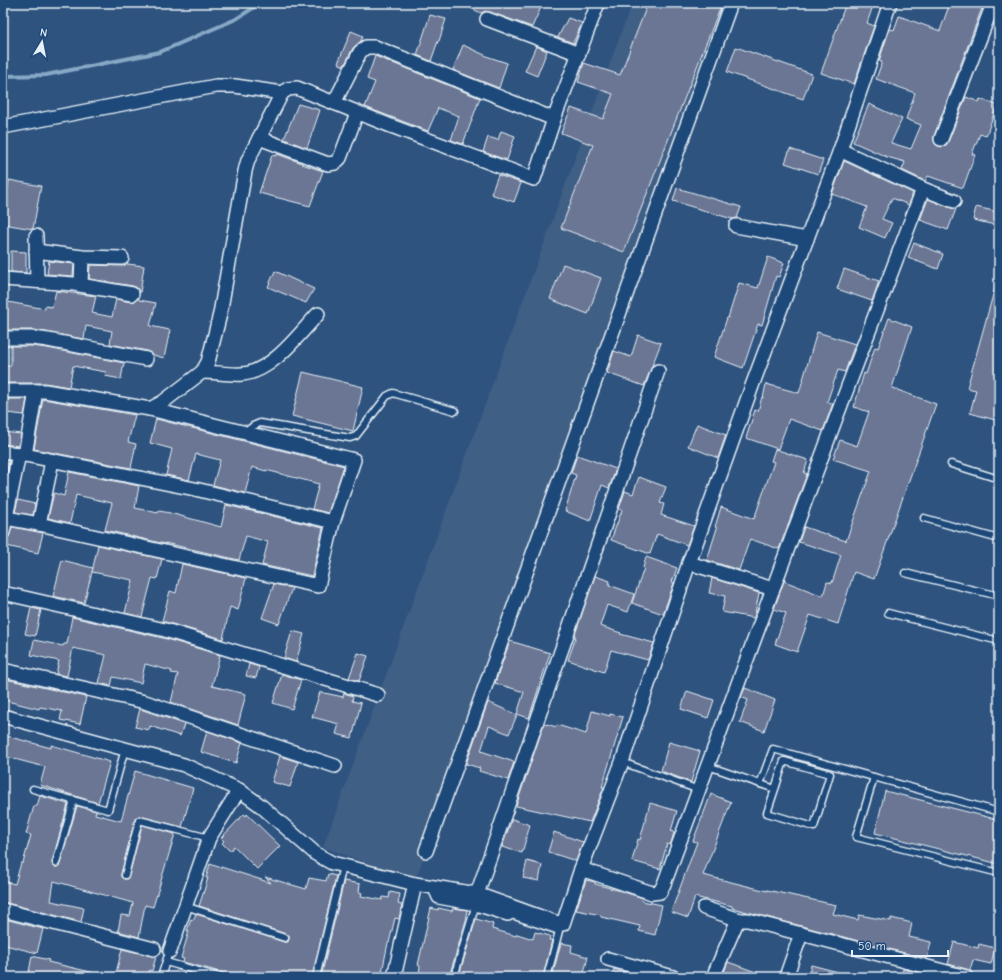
<svg xmlns="http://www.w3.org/2000/svg" width="1002" height="980" viewBox="0 0 1002 980" font-family="'Comic Neue',sans-serif">
<style>
.built{fill:#405e85}
.lines{fill:none;stroke-linecap:round;stroke-linejoin:round}
.stream{stroke:#88a9c6;stroke-width:4}
.building{fill:#6b7693;stroke:#e8f1f8}
.lane-casing{stroke:#e8f1f8;stroke-width:9}
.street-casing{stroke:#e8f1f8;stroke-width:16}
.lane{stroke:#1f4a7a;stroke-width:6}
.street{stroke:#1f4a7a;stroke-width:13}
</style>
<rect width="100%" height="100%" fill="#2e537f"/>
<filter id="ink" filterUnits="userSpaceOnUse"><feTurbulence type="fractalNoise" baseFrequency=".025" numOctaves="2"/><feDisplacementMap in="SourceGraphic" scale="8" xChannelSelector="R" yChannelSelector="G"/><feConvolveMatrix kernelMatrix="1 2 1 2 8 2 1 2 1" color-interpolation-filters="sRGB"/></filter>
<g filter="url(#ink)">
<!-- built -->
<polygon class="built" points="632,3 738,3 415,881 323,847"/>
<g class="lines">
<!-- stream -->
<polyline class="stream" points="3,76 46,75 160,52 236,19 261,3"/>
</g>
<!-- building -->
<g class="building">
<polygon points="460,3 543,3 532,27 490,12 485,11 481,13"/>
<polygon points="648,3 722,3 624,252 561,228 593,145 561,133 571,108 603,119 613,94 578,82 584,63 620,75"/>
<polygon points="846,3 874,3 867,23 874,26 854,84 821,73"/>
<polygon points="950,3 969,3 982,8 934,136 935,144 938,146 942,147 946,145 948,142 966,97 979,102 980,99 997,105 986,136 980,134 972,154 975,155 963,188 928,176 925,181 902,170 905,162 887,157 853,142 869,104 902,119 891,143 911,149 921,125 906,119 915,93 876,79 882,62 879,61 889,31 890,29 894,30 899,16 940,31"/>
<polygon points="430,15 446,19 439,41 438,41 431,61 417,55"/>
<polygon points="568,18 582,23 573,43 558,37"/>
<polygon points="351,31 363,36 361,41 353,48 344,66 338,63"/>
<polygon points="463,45 489,57 507,63 499,88 453,70"/>
<polygon points="536,46 547,51 537,76 525,71"/>
<polygon points="736,47 812,74 803,99 727,72"/>
<polygon points="375,56 480,98 463,144 451,140 459,116 438,108 428,131 365,107 375,82 367,79"/>
<polygon points="298,104 320,110 307,148 284,139"/>
<polygon points="501,131 515,136 507,160 483,152 488,137 498,140"/>
<polygon points="790,149 823,160 818,174 785,163"/>
<polygon points="277,154 302,163 302,164 323,171 310,206 259,193 272,155 276,156"/>
<polygon points="844,161 913,193 909,205 892,198 882,219 892,223 885,238 859,227 867,207 832,194"/>
<polygon points="498,175 521,183 514,202 491,194"/>
<polygon points="9,180 41,186 33,229 3,224 3,200 6,200"/>
<polygon points="677,188 741,207 737,218 732,219 673,201"/>
<polygon points="928,199 951,208 956,209 948,230 920,220"/>
<polygon points="976,207 998,212 995,225 973,220"/>
<polygon points="914,243 943,254 938,269 908,258"/>
<polygon points="11,251 26,252 26,273 11,272"/>
<polygon points="768,257 784,263 779,277 776,276 762,325 758,324 743,368 714,357 727,318 728,318 739,283 758,288"/>
<polygon points="49,261 74,264 73,276 47,274"/>
<polygon points="127,264 144,266 140,293 137,288 133,286 89,279 90,265 122,266"/>
<polygon points="563,264 601,278 588,314 550,299"/>
<polygon points="844,269 879,281 872,301 837,289"/>
<polygon points="275,271 314,289 306,303 268,287"/>
<polygon points="996,284 999,284 999,421 970,413 976,390 967,388"/>
<polygon points="56,291 96,296 92,313 112,317 116,299 131,302 135,301 139,297 139,300 156,303 150,326 170,330 164,358 153,355 148,351 110,344 112,331 86,326 84,339 34,330 3,330 3,301 45,309 45,306 52,307"/>
<polygon points="889,318 912,327 892,388 936,404 874,579 854,572 838,624 810,615 797,652 775,644 786,613 774,609 784,581 823,596 827,582 832,583 841,555 799,542 804,527 846,541 871,471 833,459 840,440 857,446 869,412 854,407 864,373 866,374 875,347 878,348"/>
<polygon points="817,332 855,344 845,372 838,370 827,402 833,403 823,431 789,419 778,449 746,438 755,410 758,411 762,397 763,398 766,384 799,393"/>
<polygon points="638,335 661,343 644,386 607,373 614,351 631,357"/>
<polygon points="11,346 32,346 47,348 124,363 121,379 105,376 106,372 73,366 69,387 45,383 4,383 3,366 11,366"/>
<polygon points="303,372 363,387 353,431 292,416"/>
<polygon points="8,399 27,399 24,415 7,413"/>
<polygon points="43,399 135,415 128,442 136,444 131,468 34,449"/>
<polygon points="156,419 344,466 328,513 312,509 319,484 266,470 266,471 252,467 245,493 213,485 220,460 196,454 189,480 166,475 172,449 150,443"/>
<polygon points="697,424 726,435 718,458 688,446"/>
<polygon points="3,432 21,434 18,446 3,444"/>
<polygon points="775,449 808,460 804,473 807,474 779,549 750,539 739,570 707,560 717,528 715,527 721,507 754,519 774,462 771,461"/>
<polygon points="577,455 616,469 609,488 602,485 590,521 565,511 576,475 571,473"/>
<polygon points="3,460 9,461 5,481 3,481"/>
<polygon points="69,472 139,486 135,508 158,513 159,511 170,513 221,527 226,505 323,528 312,576 262,565 268,542 246,536 239,560 165,543 165,544 105,530 112,503 76,495 70,523 48,518 54,493 64,496"/>
<polygon points="639,477 666,487 660,503 664,504 661,515 694,526 687,545 657,534 650,554 611,540 622,510 619,509 625,491 633,494"/>
<polygon points="18,500 35,504 33,515 15,512"/>
<polygon points="12,527 43,533 38,553 6,546 7,543 3,543 3,540 9,537"/>
<polygon points="98,545 162,559 157,579 152,578 142,617 125,613 133,580 92,572"/>
<polygon points="646,557 677,568 672,582 674,583 663,614 632,603 644,568 643,568"/>
<polygon points="62,560 93,568 84,603 53,596"/>
<polygon points="182,564 246,578 238,610 230,607 223,639 162,621 170,591 176,593"/>
<polygon points="595,576 610,581 609,585 634,594 628,612 607,605 600,626 621,633 620,634 654,643 648,660 611,650 604,672 568,660 576,637 574,637"/>
<polygon points="712,578 759,593 754,618 722,612 725,596 709,593"/>
<polygon points="274,584 292,588 279,624 262,618"/>
<polygon points="31,608 41,610 35,636 25,634"/>
<polygon points="72,617 163,638 220,655 212,686 246,694 238,725 171,702 178,674 171,673 172,671 145,664 141,683 113,677 111,686 99,683 106,655 73,648 67,676 56,674 59,661 31,655 34,640 63,646 64,644 67,644"/>
<polygon points="292,631 304,634 296,662 284,658"/>
<polygon points="510,641 550,653 529,718 517,714 524,692 495,683"/>
<polygon points="358,653 368,656 359,681 349,678"/>
<polygon points="249,664 259,667 256,678 246,676"/>
<polygon points="282,674 301,680 292,709 273,703"/>
<polygon points="5,679 86,697 80,724 60,720 62,711 40,707 39,709 3,700 3,687"/>
<polygon points="745,688 775,700 764,731 740,722 748,700 741,697"/>
<polygon points="687,691 714,700 708,718 681,709"/>
<polygon points="320,692 343,697 344,693 353,696 352,701 361,703 352,738 336,734 339,724 312,717"/>
<polygon points="488,702 517,715 509,734 489,726 481,751 514,762 508,780 479,771 480,768 466,764"/>
<polygon points="140,709 184,724 180,736 150,726 149,730 135,727"/>
<polygon points="592,711 610,716 610,714 623,717 602,787 604,787 590,822 516,806 544,724 546,725 547,724 556,727 557,725 586,734"/>
<polygon points="207,731 242,743 236,763 201,752"/>
<polygon points="3,735 51,748 51,745 110,762 98,803 40,785 45,767 3,756"/>
<polygon points="669,742 700,751 691,782 661,771"/>
<polygon points="280,756 298,762 290,787 272,782"/>
<polygon points="135,771 193,788 182,827 140,816 136,817 135,819 121,874 121,877 124,879 127,879 129,876 142,825 175,834 153,907 145,905 139,937 118,931 121,915 130,916 133,903 54,881 51,901 84,908 81,922 3,902 3,881 15,884 21,863 23,863 31,835 26,834 34,806 37,806 40,796 68,804 52,862 53,866 57,867 60,864 77,806 96,811 95,814 121,821"/>
<polygon points="885,791 999,820 999,864 875,833"/>
<polygon points="711,794 731,802 703,875 767,891 767,890 836,905 833,914 858,920 859,915 891,921 891,918 912,923 909,937 931,942 927,959 732,908 732,906 695,897 688,918 671,912 697,842 693,841"/>
<polygon points="650,803 677,811 671,831 674,832 672,840 670,845 667,844 660,869 632,861 638,839 640,840"/>
<polygon points="244,814 246,816 247,814 280,846 257,869 234,846 230,851 222,843 224,841 221,838"/>
<polygon points="512,819 530,825 522,853 502,847"/>
<polygon points="554,832 583,842 576,861 548,852"/>
<polygon points="527,861 542,865 539,881 523,878"/>
<polygon points="210,864 221,868 221,867 271,883 265,877 306,889 309,878 326,881 328,874 336,876 312,977 239,977 183,962 184,959 181,958 189,931 187,931 191,919 193,920 196,914 284,942 288,942 289,939 289,935 286,934 199,906 208,878 206,878"/>
<polygon points="586,880 595,882 595,884 614,889 643,898 642,901 662,905 655,935 639,931 640,926 601,917 601,915 576,910"/>
<polygon points="344,881 360,884 359,892 362,893 361,896 382,900 383,897 389,898 390,892 400,894 398,904 402,905 399,919 395,918 389,943 388,943 381,977 321,977"/>
<polygon points="431,908 438,910 438,908 452,911 453,908 467,910 466,916 467,917 449,977 435,977 419,974 420,966 418,965"/>
<polygon points="5,919 43,929 37,953 5,945"/>
<polygon points="476,919 493,924 492,929 516,936 517,934 533,939 535,932 550,936 549,940 552,940 543,977 471,977 471,975 460,972"/>
<polygon points="954,942 978,948 979,944 995,948 991,964 973,960 970,970 948,964"/>
<polygon points="561,943 572,945 571,952 588,957 583,977 552,977"/>
<polygon points="122,949 156,957 152,971 149,970 148,977 115,977"/>
<polygon points="32,956 49,960 48,962 95,973 95,977 28,977"/>
<polygon points="728,962 767,976 767,977 722,977"/>
<polygon points="811,965 842,973 842,977 808,977"/>
<polygon points="614,969 643,977 612,977"/>
<polygon points="903,969 923,974 922,977 901,977"/>
</g>
<g class="lines">
<defs>
<g id="lane">
<polyline points="246,432 253,426 260,423 350,438 356,436 387,396 393,393 455,411"/>
<polyline points="951,464 999,479"/>
<polyline points="924,518 999,539"/>
<polyline points="905,573 999,596"/>
<polyline points="888,613 999,641"/>
<polyline points="622,762 699,790"/>
<polyline points="708,766 775,789 767,813 814,827 830,774 784,761 775,789"/>
<polyline points="874,777 856,837 999,873"/>
<polyline points="760,784 773,749 999,812"/>
<polyline points="33,789 108,810 125,749"/>
<polyline points="56,863 74,800"/>
<polyline points="125,875 139,820 209,838"/>
<polyline points="185,906 285,938"/>
<polyline points="508,914 559,931 547,977"/>
<polyline points="166,962 219,977"/>
<polyline points="161,977 167,958"/>
<polyline points="316,977 343,866"/>
<polyline points="454,977 476,904"/>
</g>
<g id="street">
<polyline points="890,3 840,150 752,386 689,563 622,762 581,869 652,893 660,892 664,884 836,418 923,189"/>
<polyline points="487,19 579,54"/>
<polyline points="334,103 360,52 366,47 375,47 554,119"/>
<polyline points="3,127 216,86 235,86 282,93"/>
<polyline points="259,138 328,164 335,163 340,158 357,113"/>
<polyline points="941,139 993,4"/>
<polyline points="840,150 923,189 954,201"/>
<polyline points="736,226 807,239"/>
<polyline points="36,236 37,281"/>
<polyline points="36,251 82,257 122,258"/>
<polyline points="3,279 74,284 132,294"/>
<polyline points="81,285 82,257"/>
<polyline points="3,338 33,338 48,340 146,359"/>
<path d="M202,372C215,372 229,375 242,374C272,372 299,334 318,314"/>
<polyline points="3,391 45,391 150,409 354,460 333,522 195,489 25,455 3,452"/>
<polyline points="150,409 163,402 202,372 208,362 220,314 245,171 248,160 282,93 288,89 297,88 391,126 534,179 554,119 598,3"/>
<polyline points="25,455 36,391"/>
<polyline points="52,461 39,524 318,586 333,522"/>
<polyline points="6,518 39,524"/>
<polyline points="3,532 19,454"/>
<polyline points="689,563 773,589"/>
<polyline points="3,593 165,630 378,695"/>
<polyline points="3,670 145,702 335,766"/>
<polyline points="3,716 184,765 239,790 260,805 316,854 332,863 415,884"/>
<polyline points="426,851 731,3"/>
<polyline points="435,888 439,897 476,904 508,914"/>
<polyline points="477,894 658,371"/>
<polyline points="704,908 740,920"/>
<polyline points="3,910 154,949"/>
<polyline points="170,951 209,838 239,790"/>
<polyline points="608,959 673,977"/>
<polyline points="394,977 415,884 477,894 555,922 563,924 581,869"/>
<polyline points="713,977 736,924 740,920 748,920 966,977"/>
<polyline points="786,977 801,934"/>
</g>
</defs>
<!-- lane casing -->
<use href="#lane" class="lane-casing"/>
<!-- street casing -->
<use href="#street" class="street-casing"/>
<!-- lane -->
<use href="#lane" class="lane"/>
<!-- street -->
<use href="#street" class="street"/>
</g>
</g>
<!-- margin -->
<rect width="1002" height="980" fill="none" stroke="#1f4a7a" stroke-width="16"/>
<rect x="8" y="8" width="986" height="964" fill="none" stroke="#e8f1f8" stroke-width="1.5" filter="url(#ink)"/>
<!-- north arrow -->
<g transform="translate(42 42) rotate(10)" stroke="#1f4a7a" stroke-width="3" paint-order="stroke">
<path d="M0-3L7 15L0 10L-7 15Z" fill="#e8f1f8"/>
<text y="-6" font-size="11" font-weight="bold" text-anchor="middle" fill="#e8f1f8">N</text>
</g>
<!-- scale -->
<path d="M852 950v6h96v-6" fill="none" stroke="#e8f1f8" stroke-width="2"/>
<text x="858" y="950" font-size="12" fill="#e8f1f8" stroke="#1f4a7a" stroke-width="3" paint-order="stroke">50 m</text>
</svg>
